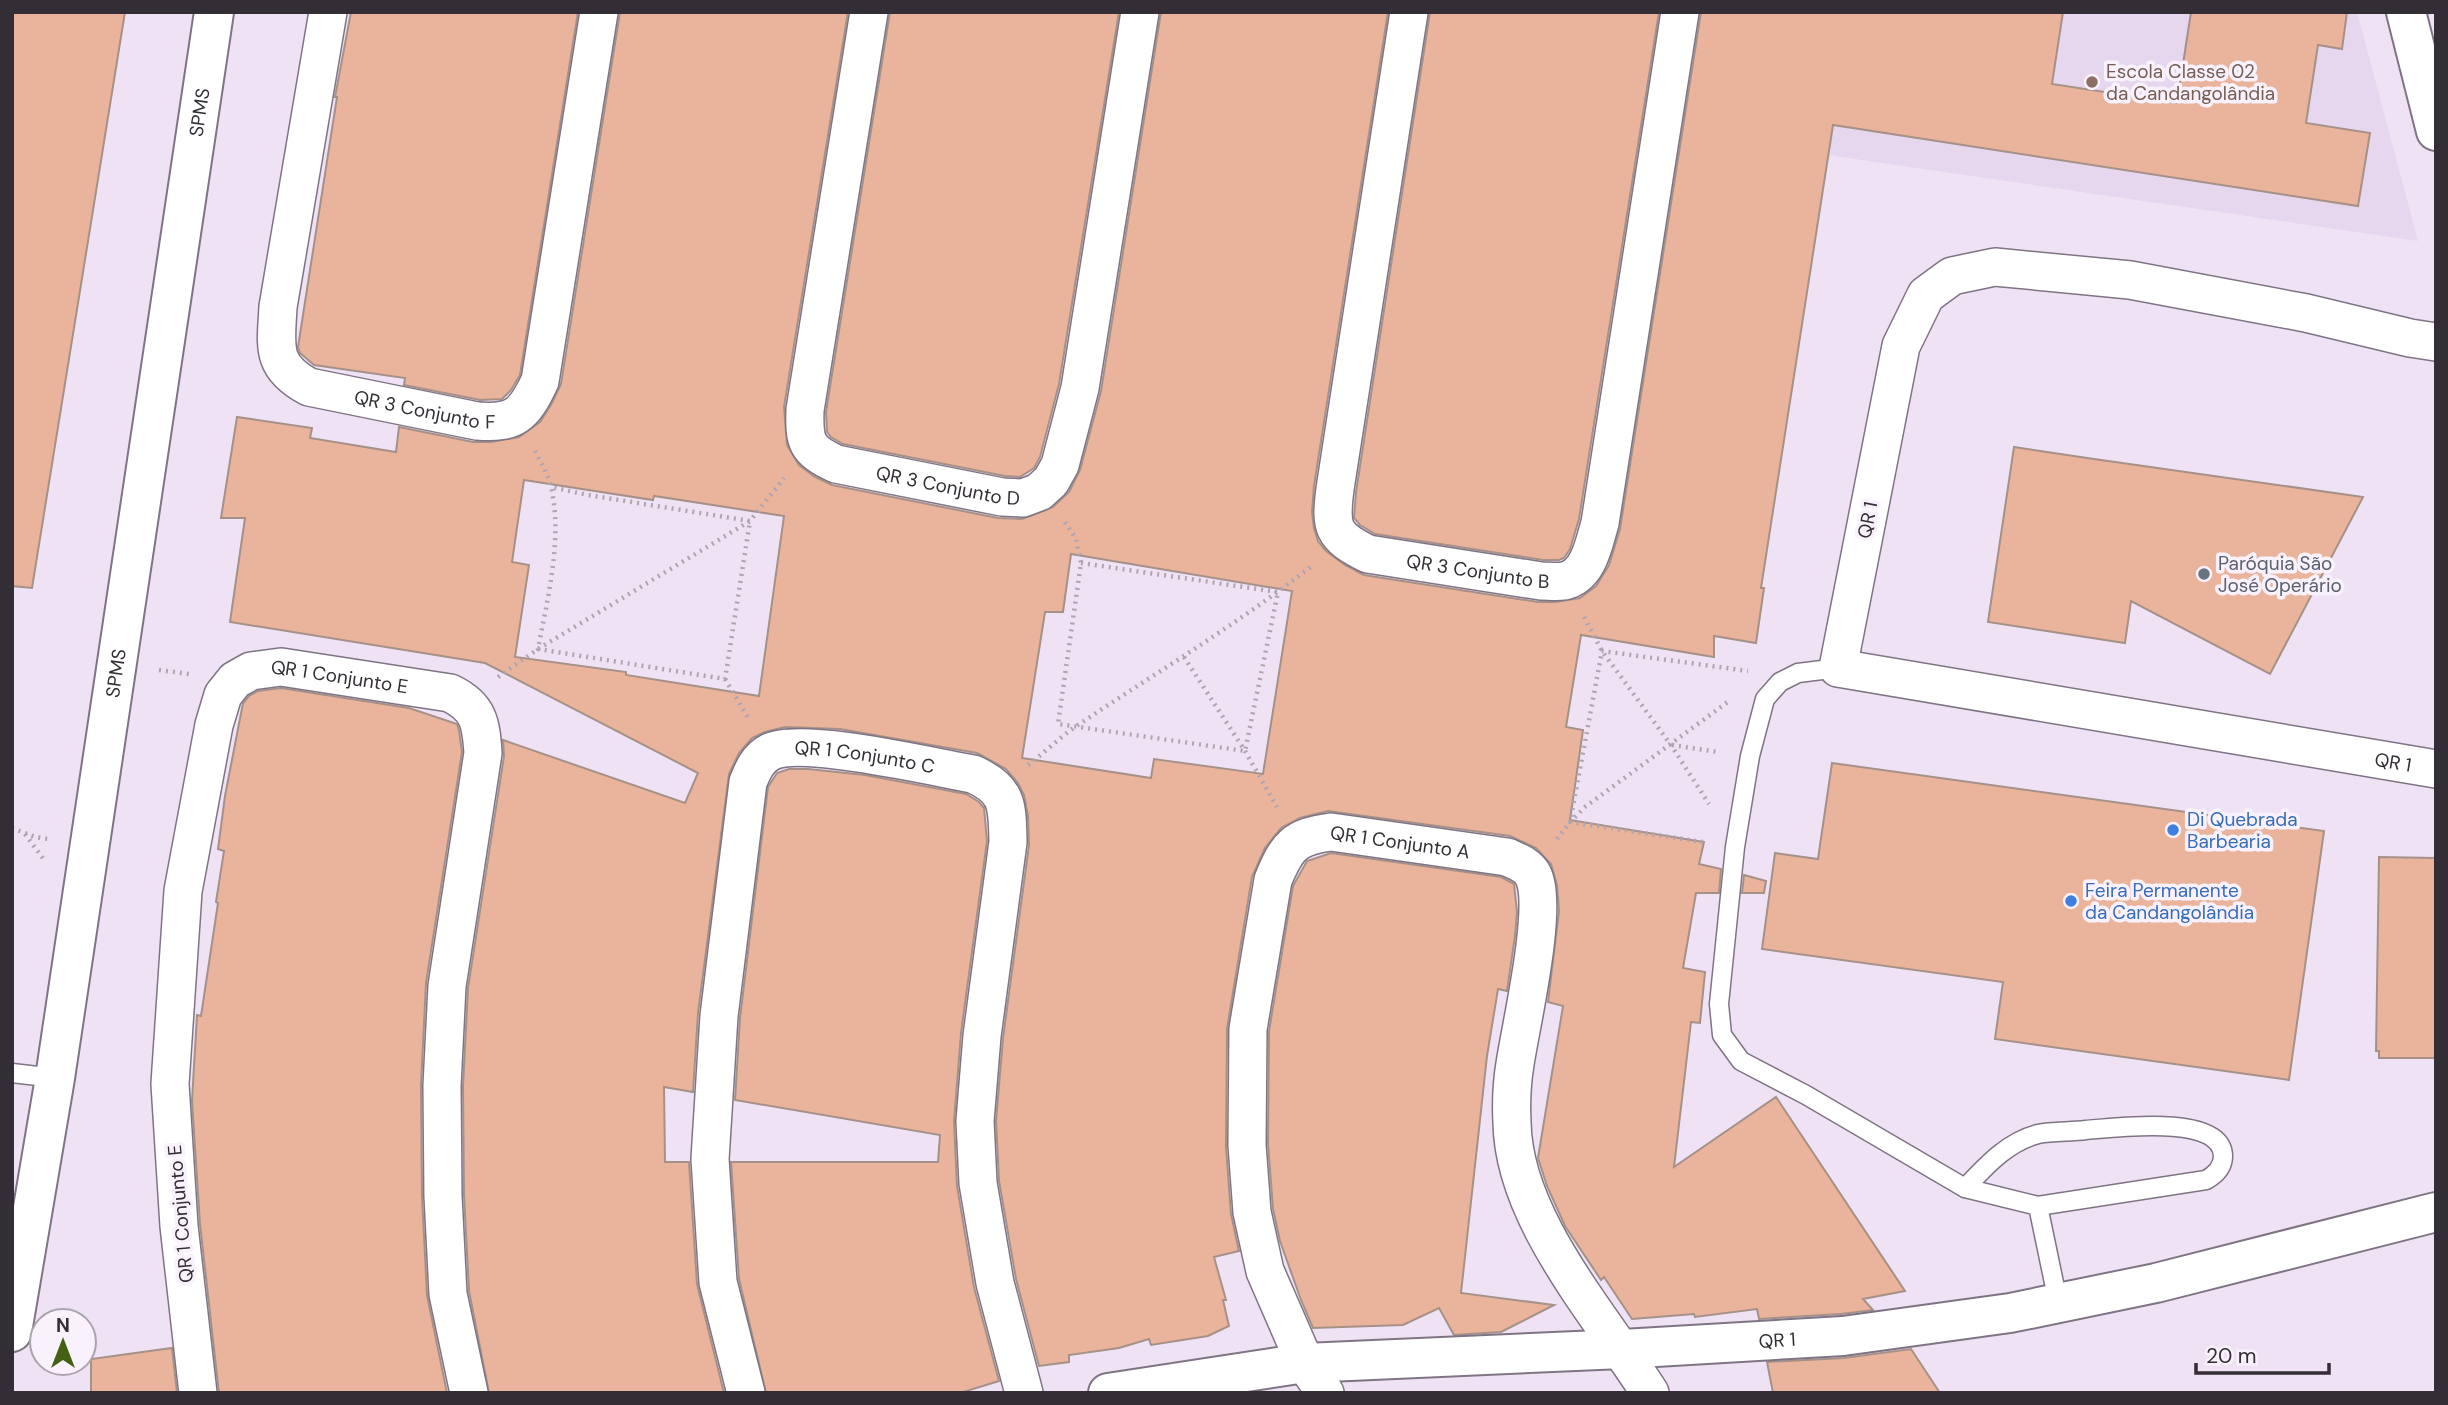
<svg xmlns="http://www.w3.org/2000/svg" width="2448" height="1405" viewBox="0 0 2448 1405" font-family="'DM Sans',sans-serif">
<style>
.built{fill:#e6d6ee}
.building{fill:#e9b49b;stroke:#a69188;stroke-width:2;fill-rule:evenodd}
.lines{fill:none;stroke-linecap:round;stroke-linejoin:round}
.service-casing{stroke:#7f7484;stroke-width:21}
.minor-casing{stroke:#7f7484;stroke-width:40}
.tertiary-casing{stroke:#7f7484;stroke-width:42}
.path{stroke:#aea4b2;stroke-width:4.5;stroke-dasharray:2 5;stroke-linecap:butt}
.service{stroke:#fff;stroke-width:18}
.minor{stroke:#fff;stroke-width:37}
.tertiary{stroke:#fff;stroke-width:38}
.education-dot{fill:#8d6e63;stroke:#f9f2fd;stroke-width:2.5}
.worship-dot{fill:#6b7280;stroke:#f9f2fd;stroke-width:2.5}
.shop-dot{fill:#3f7fe0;stroke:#f9f2fd;stroke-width:2.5}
.labels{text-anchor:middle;stroke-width:7;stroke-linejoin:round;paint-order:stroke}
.education-label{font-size:19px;fill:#785e54;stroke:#f9f2fd;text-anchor:start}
.street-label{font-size:19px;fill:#332e35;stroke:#f9f2fd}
.worship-label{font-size:19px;fill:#5b616d;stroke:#f9f2fd;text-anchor:start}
.shop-label{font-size:19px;fill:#366cbe;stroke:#f9f2fd;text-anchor:start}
</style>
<rect width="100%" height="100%" fill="#efe2f4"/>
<!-- built -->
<polygon class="built" points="1818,12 2357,12 2418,241 1800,151"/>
<!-- building -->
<g class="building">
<polygon points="12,12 125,12 32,588 12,586"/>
<polygon points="351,12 578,12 520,375 511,390 502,399 480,400 404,385 405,378 314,365 300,353 298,347 337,97 335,97"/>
<path d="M620,12H848L784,407L787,445L799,465L815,477L832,485L998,518L1022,519L1053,507L1069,492L1080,470L1101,391L1161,12H1388L1314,486L1312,512L1314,528L1318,541L1326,551L1345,565L1364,575L1538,602H1555L1580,598L1596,586L1609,565L1620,529L1701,12H2063L2052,84L2177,103L2191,12H2347L2342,49L2318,45L2306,123L2370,133L2358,206L1833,125L1761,588H1764L1756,643L1714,636V657L1581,635L1566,727L1583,730L1570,820L1704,842L1699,864L1721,869L1719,893H1696L1683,968L1705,972L1700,1023L1691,1022L1674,1167L1776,1097L1905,1291L1863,1299L1873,1310L1841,1314L1759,1319L1757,1309L1695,1317L1694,1314L1632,1319L1604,1277L1601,1280L1565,1226L1547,1186L1538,1158L1563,1006L1548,1002L1559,911L1557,885L1551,864L1536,848L1510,836L1328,811L1300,818L1281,828L1265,848L1252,877L1227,1029L1226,1147L1231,1214L1239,1251L1214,1257L1226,1300H1223L1229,1326L1208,1336L1151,1345L1149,1339L1119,1348L1069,1355V1362L1039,1366L1016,1279L999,1181L996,1121L1003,1038L1029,845L1028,816L1024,795L1018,783L1006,769L977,753L840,729L785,727L765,732L752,738L739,753L729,774L698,1013L693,1092L664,1087L665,1162H689L697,1284L724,1393H489L469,1291L464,1195L463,1086L468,988L504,756L503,740L685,803L698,773L485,663L230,622L245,518H221L237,417L312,428L310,438L396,452L399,427L473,442H491L519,437L540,422L552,403L561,384ZM524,480L653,500L654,496L784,516L759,696L626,675V672L515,657L529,565L512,562ZM1071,554L1292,591L1263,774L1154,759L1151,778L1022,758L1045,612H1063Z"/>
<polygon points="890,12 1119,12 1059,384 1040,457 1034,468 1020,477 1005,476 843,444 831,437 827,432 826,412"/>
<polygon points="1430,12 1659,12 1579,519 1570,549 1564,558 1559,560 1543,560 1375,534 1360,525 1354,518 1356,492"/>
<polygon points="2014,447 2094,459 2363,497 2270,674 2131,601 2125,643 1988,622"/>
<polygon points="281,688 409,708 457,724 459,730 462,752 426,983 421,1085 422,1196 427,1295 447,1393 219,1393 200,1224 192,1101 197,1015 201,1016 218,903 216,902 224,851 218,849 225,796 243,703 249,696 258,691"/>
<polygon points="1832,763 2324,831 2289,1080 1995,1039 2003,982 1762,949 1775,853 1818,859"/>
<polygon points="789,769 808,769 865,775 966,794 979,802 984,808 987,841 961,1033 954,1122 957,1186 974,1287 999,1381 960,1393 766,1393 739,1279 731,1162 938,1162 940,1135 735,1100 740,1018 768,787 777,773"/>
<polygon points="1331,853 1501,877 1514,884 1517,912 1515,936 1507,991 1498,989 1487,1056 1461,1293 1554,1305 1501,1332 1454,1335 1439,1308 1403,1325 1313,1328 1301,1300 1280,1241 1273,1209 1268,1144 1269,1031 1293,886 1307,861"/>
<polygon points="2379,857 2436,858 2436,1058 2379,1058 2379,1051 2376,1051"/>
<polygon points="1744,875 1766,881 1764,893 1742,893"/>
<polygon points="172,1348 177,1393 91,1393 91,1359"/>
<polygon points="1911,1349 1940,1393 1773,1393 1767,1362 1844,1358"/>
</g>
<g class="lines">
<defs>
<g id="service">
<polyline points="1838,668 1798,673 1780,682 1765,699 1750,756 1735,847 1719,1004 1722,1035 1741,1061 1806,1095 1965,1188 2038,1206 2058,1302"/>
<polyline points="12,1073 55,1078"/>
<path d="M1965,1188C1986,1166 2007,1142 2038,1134C2053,1131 2071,1132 2086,1130C2113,1128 2222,1113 2223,1156C2223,1167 2215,1175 2206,1180L2038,1206"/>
</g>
<g id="minor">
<path id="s1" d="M328,12L278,307C276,346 270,366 309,387L477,421C515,424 524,415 540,381L599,12"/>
<path id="s2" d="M869,12L805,410C804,442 806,450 836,464L1002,497L1023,498L1039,492L1051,481L1060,465L1080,388L1140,12"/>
<path id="s3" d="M1409,12L1335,489C1330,528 1332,536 1368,554L1541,581C1548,581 1557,582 1564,581C1589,576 1594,543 1600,523L1680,12"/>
<path id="s4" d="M2436,342L2410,338L2306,313L2130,280L1995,267L1952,276L1926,295L1901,346L1838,668L2436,769"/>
<path id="s5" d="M198,1393L179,1226L170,1084L183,891L214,725L223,695L235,680L251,671L281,667L450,693C479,707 481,723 483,753L447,986L442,1086L443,1196L448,1294L469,1393"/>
<path id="s6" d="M746,1393L718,1282L710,1159L719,1016L748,782C753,770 758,758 770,752C801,736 933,767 973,774C1009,790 1007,806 1008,842L982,1036L975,1121L978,1183L995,1283L1024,1393"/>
<path id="s7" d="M1325,1393L1305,1363L1265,1271L1252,1212L1247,1145L1248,1029L1273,880C1287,846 1294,837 1331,832L1507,857C1516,861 1528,865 1533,875C1549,906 1521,1024 1515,1064C1512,1082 1511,1103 1512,1122C1513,1218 1600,1314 1650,1393"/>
</g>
<g id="tertiary">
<polyline points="2406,12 2436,131"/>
<path id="s8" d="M12,1332L55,1078L214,12"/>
<path id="s9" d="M1108,1393L1305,1363L1622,1349L1843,1336L2010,1313L2156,1283L2436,1212"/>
</g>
</defs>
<!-- service casing -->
<use href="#service" class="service-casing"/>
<!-- minor casing -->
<use href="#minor" class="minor-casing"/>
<!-- tertiary casing -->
<use href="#tertiary" class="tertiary-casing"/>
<!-- path -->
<g class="path">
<path d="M535,451C543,466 551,480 553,497C561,546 547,601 538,649L725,679L750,521L588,495L551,487"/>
<polyline points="1065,522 1076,539 1081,563"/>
<polygon points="1081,563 1278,592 1245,751 1058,724"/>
<polyline points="1584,617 1602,651 1671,745 1709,804"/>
<polyline points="1184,657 1245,751 1277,807"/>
<polyline points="159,670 189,674"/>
<polyline points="498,677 538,649 750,521 784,478"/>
<polyline points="725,679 749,719"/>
<polyline points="1672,745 1718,752"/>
<path d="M1028,765C1045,752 1060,737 1078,725C1157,672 1238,624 1313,565"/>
<polyline points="12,828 35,837 48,839"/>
<polyline points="25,834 45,861"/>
<polyline points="1557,839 1570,822 1585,807 1729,701"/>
<polyline points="1703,842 1570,822 1602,651 1748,671"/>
</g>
<!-- service -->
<use href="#service" class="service"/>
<!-- minor -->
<use href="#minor" class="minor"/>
<!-- tertiary -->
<use href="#tertiary" class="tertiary"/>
</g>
<!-- markers -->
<circle class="education-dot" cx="2092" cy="82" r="7"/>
<circle class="worship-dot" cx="2204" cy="574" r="7"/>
<g class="shop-dot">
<circle cx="2173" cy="830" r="7"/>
<circle cx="2071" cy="901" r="7"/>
</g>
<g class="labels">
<!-- education labels -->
<g class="education-label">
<text x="2106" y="78">Escola Classe 02<tspan x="2106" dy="22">da Candangolândia</tspan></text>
</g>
<!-- street labels -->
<g class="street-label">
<text dy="7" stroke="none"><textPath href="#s8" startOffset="1234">SPMS</textPath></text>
<text dy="7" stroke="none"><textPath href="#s1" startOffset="511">QR 3 Conjunto F</textPath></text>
<text dy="7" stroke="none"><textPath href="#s2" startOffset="586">QR 3 Conjunto D</textPath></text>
<text transform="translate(1867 520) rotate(-79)" y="7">QR 1</text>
<text dy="7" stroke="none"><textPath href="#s3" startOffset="676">QR 3 Conjunto B</textPath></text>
<text dy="7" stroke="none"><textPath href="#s8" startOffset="667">SPMS</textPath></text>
<text dy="7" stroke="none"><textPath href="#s5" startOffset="831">QR 1 Conjunto E</textPath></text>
<text dy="7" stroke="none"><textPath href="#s6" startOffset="751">QR 1 Conjunto C</textPath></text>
<text dy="7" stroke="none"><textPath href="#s4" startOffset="1472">QR 1</textPath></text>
<text dy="7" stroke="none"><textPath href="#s7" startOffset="682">QR 1 Conjunto A</textPath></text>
<text transform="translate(180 1214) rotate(-95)" y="7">QR 1 Conjunto E</text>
<text dy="7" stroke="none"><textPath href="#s9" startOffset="672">QR 1</textPath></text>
</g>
<!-- worship labels -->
<g class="worship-label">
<text x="2218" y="570">Paróquia São<tspan x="2218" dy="22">José Operário</tspan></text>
</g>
<!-- shop labels -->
<g class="shop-label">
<text x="2187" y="826">Di Quebrada<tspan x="2187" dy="22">Barbearia</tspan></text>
<text x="2085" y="897">Feira Permanente<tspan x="2085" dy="22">da Candangolândia</tspan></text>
</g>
</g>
<!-- border -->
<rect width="2448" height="1405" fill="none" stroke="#332e35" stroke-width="28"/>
<!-- north arrow -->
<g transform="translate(63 1342)"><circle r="33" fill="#f9f2fd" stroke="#aaa4ad" stroke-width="2"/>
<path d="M0-5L12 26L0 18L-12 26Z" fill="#436113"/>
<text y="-10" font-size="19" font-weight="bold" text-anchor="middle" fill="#332e35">N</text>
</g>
<!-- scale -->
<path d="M2196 1363v10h133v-10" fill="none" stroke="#332e35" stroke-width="3.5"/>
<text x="2206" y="1363" font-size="21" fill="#332e35" stroke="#f9f2fd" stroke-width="5" paint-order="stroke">20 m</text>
</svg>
